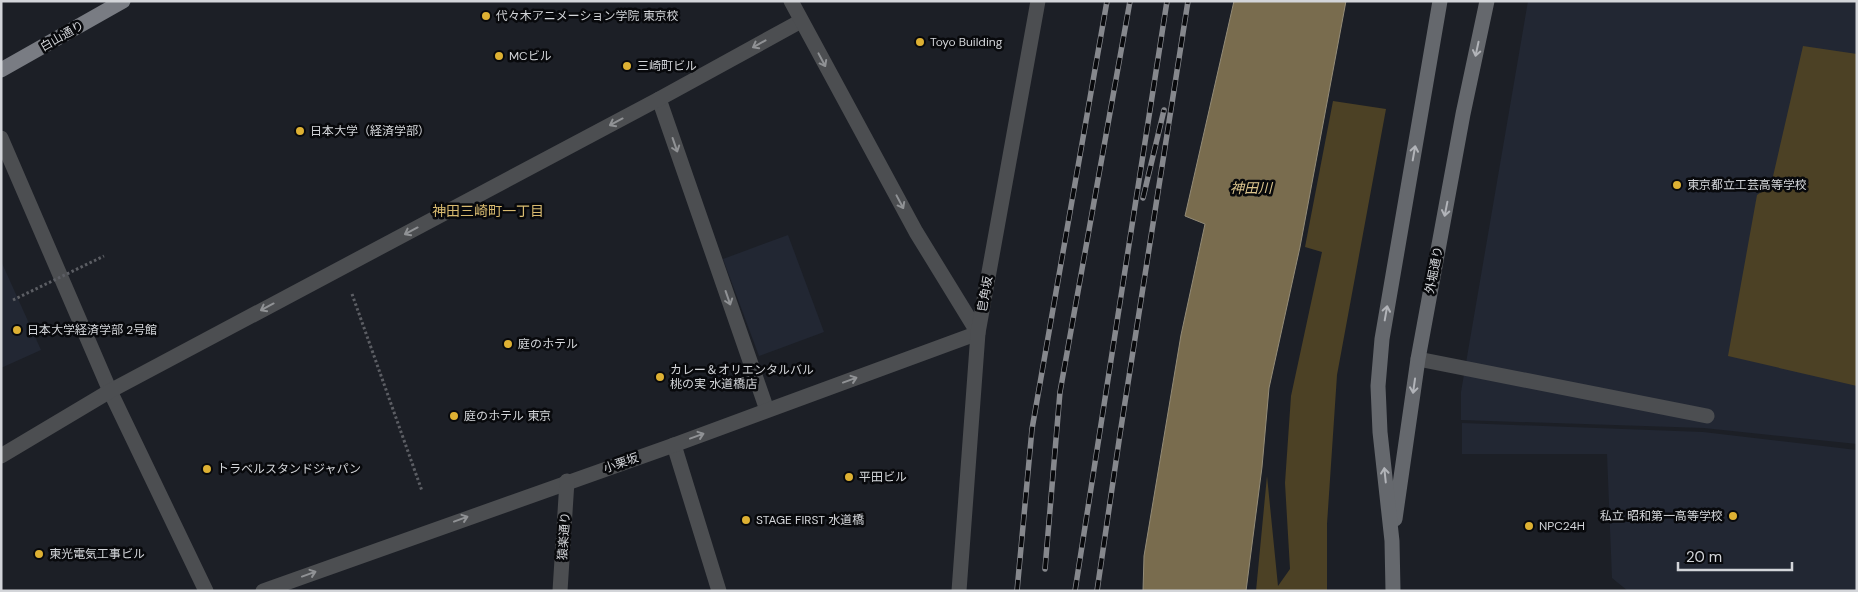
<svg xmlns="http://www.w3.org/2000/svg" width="1858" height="592" viewBox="0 0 1858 592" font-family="'DM Sans','Noto Sans JP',sans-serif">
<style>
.built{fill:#222733}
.green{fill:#4c4125}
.water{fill:#796c4e;stroke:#948c78}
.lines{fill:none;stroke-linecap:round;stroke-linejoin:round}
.path{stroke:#5c5e64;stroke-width:3;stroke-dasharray:2.5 2.5;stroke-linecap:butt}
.service{stroke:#4c4e51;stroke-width:15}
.minor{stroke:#4c4e51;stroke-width:15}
.secondary{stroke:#65686d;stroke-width:15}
.primary{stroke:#797c83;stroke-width:15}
.rail-casing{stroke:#86888d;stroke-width:5.5}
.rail{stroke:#08090c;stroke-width:4;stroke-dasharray:11;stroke-linecap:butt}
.path-bridge{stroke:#5c5e64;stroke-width:3;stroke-dasharray:2.5 2.5;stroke-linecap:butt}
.oneway{stroke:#909295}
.oneway2{stroke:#b2b4b9}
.poi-dot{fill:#deb133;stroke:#08090c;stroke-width:2}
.labels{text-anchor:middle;stroke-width:5;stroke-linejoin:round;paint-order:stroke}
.poi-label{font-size:12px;fill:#d3d5d9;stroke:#08090c;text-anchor:start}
.street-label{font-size:12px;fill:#d3d5d9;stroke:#08090c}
.water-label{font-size:14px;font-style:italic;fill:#dbc48d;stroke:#08090c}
.neighbourhood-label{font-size:14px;fill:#d9bb70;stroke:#08090c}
</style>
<rect width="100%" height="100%" fill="#1c1f26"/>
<!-- built -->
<g class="built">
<polygon points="1528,1 1857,1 1857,444 1704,428 1461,420 1461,392"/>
<polygon points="788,235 824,332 759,356 723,259"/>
<polygon points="1,261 41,350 1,368"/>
<polygon points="1462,423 1703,432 1857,450 1857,591 1628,591 1612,578 1607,454 1462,454"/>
</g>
<!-- green -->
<g class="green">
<polygon points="1803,46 1857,54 1857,386 1728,356 1757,195 1771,185"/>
<polygon points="1333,101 1386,109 1337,375 1327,524 1327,591 1256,591 1267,476 1278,586 1290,569 1285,483 1291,396 1322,252 1305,247"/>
</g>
<!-- water -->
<polygon class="water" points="1234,1 1346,1 1300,247 1269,388 1262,467 1246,591 1143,591 1144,556 1181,335 1205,224 1185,216"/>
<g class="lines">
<!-- path -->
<polyline class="path" points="352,294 422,491"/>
<!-- service -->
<g class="service">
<polyline points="1418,359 1707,416"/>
<polyline points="674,445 719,591"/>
</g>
<!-- minor -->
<g class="minor">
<polyline points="659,99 767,410"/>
<polyline points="1,138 110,391 206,591"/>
<polyline points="1,456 110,391 659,99 801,21"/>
<polyline points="263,591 674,445 978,333 916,232 791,1"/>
<polyline points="560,591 567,481"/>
<polyline points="959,591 978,333 1038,1"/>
</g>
<!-- secondary -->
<g class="secondary">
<polyline points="1395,519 1418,359 1463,114 1487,1"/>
<polyline points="1393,591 1392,541 1380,432 1378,386 1382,339 1440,1"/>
</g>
<!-- primary -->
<polyline class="primary" points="1,70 123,1"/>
<defs>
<g id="rail">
<polyline points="1143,198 1164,110"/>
<polyline points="1045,569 1060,392 1130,1"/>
<polyline points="1017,591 1032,429 1107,1"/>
<polyline points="1075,591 1167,1"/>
<polyline points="1097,591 1120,434 1188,1"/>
</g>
</defs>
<!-- rail casing -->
<use href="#rail" class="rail-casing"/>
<!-- rail -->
<use href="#rail" class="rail"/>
<!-- path-bridge -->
<polyline class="path-bridge" points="13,300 104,256"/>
</g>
<!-- one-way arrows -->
<defs><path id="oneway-shaft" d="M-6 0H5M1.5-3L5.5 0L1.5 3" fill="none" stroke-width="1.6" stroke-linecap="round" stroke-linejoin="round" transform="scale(1.25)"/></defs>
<g class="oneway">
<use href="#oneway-shaft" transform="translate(759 44) rotate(151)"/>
<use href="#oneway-shaft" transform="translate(822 60) rotate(62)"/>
<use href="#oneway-shaft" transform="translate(616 122) rotate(152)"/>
<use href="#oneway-shaft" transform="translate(675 145) rotate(71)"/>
<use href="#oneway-shaft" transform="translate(900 202) rotate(62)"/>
<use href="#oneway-shaft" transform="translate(411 231) rotate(152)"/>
<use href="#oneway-shaft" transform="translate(728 298) rotate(71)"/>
<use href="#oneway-shaft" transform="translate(267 307) rotate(152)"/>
<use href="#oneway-shaft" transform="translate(850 380) rotate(-20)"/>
<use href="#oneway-shaft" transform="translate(697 436) rotate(-20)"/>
<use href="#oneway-shaft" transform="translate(461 519) rotate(-20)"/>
<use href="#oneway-shaft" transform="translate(309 574) rotate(-20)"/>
</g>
<g class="oneway2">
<use href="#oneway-shaft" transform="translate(1477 49) rotate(102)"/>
<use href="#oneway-shaft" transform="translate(1414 153) rotate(-80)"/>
<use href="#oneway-shaft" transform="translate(1446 209) rotate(101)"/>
<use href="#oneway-shaft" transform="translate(1386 313) rotate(-80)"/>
<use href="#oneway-shaft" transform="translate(1414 386) rotate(98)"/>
<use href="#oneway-shaft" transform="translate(1385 475) rotate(-96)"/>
</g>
<!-- markers -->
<g class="poi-dot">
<circle cx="486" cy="16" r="5"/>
<circle cx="920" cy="42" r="5"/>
<circle cx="499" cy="56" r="5"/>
<circle cx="627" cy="66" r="5"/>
<circle cx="300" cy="131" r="5"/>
<circle cx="1677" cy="185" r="5"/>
<circle cx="17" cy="330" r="5"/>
<circle cx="508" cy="344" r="5"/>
<circle cx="660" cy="377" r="5"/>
<circle cx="454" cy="416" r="5"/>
<circle cx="207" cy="469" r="5"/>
<circle cx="849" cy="477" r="5"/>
<circle cx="1733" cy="516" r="5"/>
<circle cx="746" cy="520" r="5"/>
<circle cx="1529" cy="526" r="5"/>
<circle cx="39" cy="554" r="5"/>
</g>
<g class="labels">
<!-- poi labels -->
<g class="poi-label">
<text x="496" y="20">代々木アニメーション学院 東京校</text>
<text x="930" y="46">Toyo Building</text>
<text x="509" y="60">MCビル</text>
<text x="637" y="70">三崎町ビル</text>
<text x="310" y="135">日本大学（経済学部）</text>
<text x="1687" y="189">東京都立工芸高等学校</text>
<text x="27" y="334">日本大学経済学部 2号館</text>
<text x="518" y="348">庭のホテル</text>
<text x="670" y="374">カレー＆オリエンタルバル<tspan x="670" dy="14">桃の実 水道橋店</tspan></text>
<text x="464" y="420">庭のホテル 東京</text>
<text x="217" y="473">トラベルスタンドジャパン</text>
<text x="859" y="481">平田ビル</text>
<text x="1723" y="520" text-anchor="end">私立 昭和第一高等学校</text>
<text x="756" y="524">STAGE FIRST 水道橋</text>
<text x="1539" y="530">NPC24H</text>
<text x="49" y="558">東光電気工事ビル</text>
</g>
<!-- street labels -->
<g class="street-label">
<text transform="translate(62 36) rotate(-30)" y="4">白山通り</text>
<text transform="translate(1434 270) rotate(-79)" y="4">外堀通り</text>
<text transform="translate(985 294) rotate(-80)" y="4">皀角坂</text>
<text transform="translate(621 463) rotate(-19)" y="4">小栗坂</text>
<text transform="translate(564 536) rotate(-86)" y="4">猿楽通り</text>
</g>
<!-- water labels -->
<g class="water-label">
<text x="1251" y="193">神田川</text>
</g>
<!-- neighbourhood labels -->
<g class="neighbourhood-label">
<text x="488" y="216">神田三崎町一丁目</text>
</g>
</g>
<!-- border -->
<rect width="1858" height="592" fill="none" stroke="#d3d5d9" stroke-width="5"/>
<!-- scale -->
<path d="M1678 562v8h114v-8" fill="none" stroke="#d3d5d9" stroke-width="2.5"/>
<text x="1686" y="562" font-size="15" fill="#d3d5d9" stroke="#08090c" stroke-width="4" paint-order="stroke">20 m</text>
</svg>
